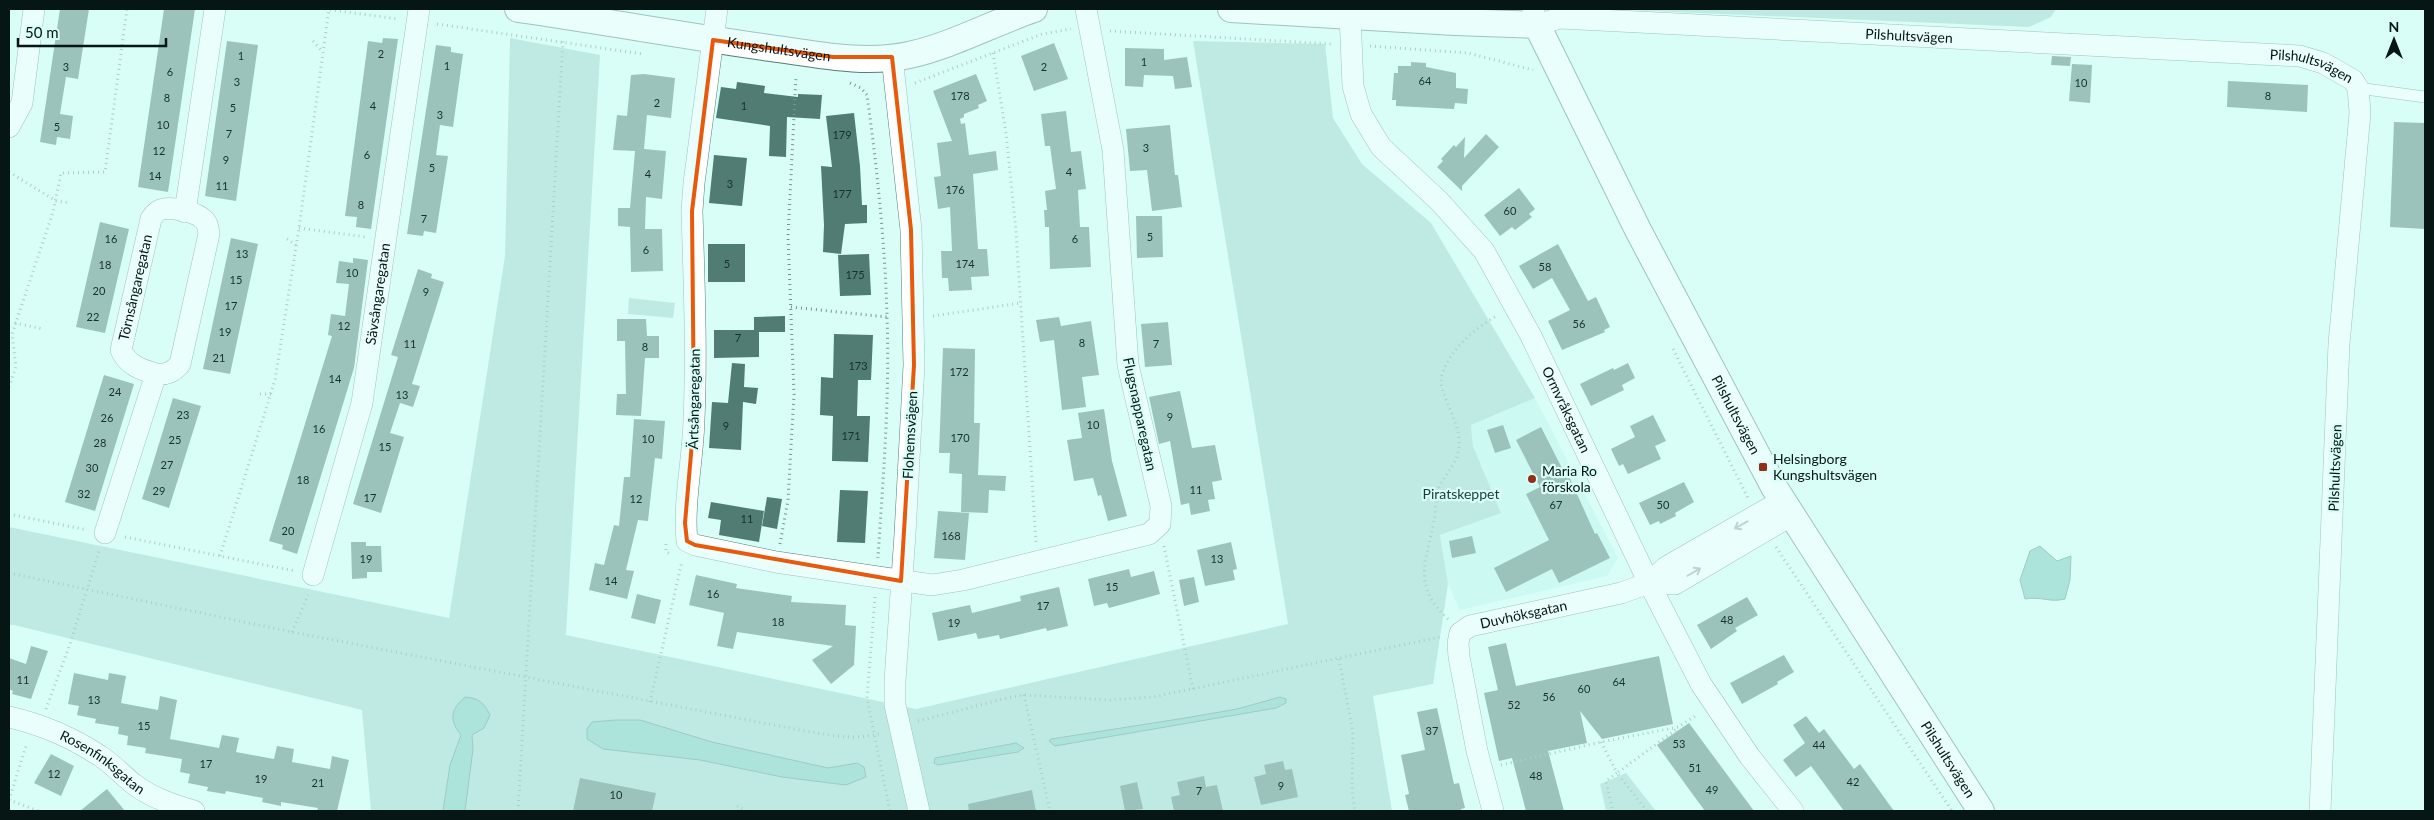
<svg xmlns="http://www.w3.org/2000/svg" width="2434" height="820" viewBox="0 0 2434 820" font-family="Lato,sans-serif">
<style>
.built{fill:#bcf5eb}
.green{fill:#a1d3ca}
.water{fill:#76c3b7;stroke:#548f86}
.building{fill:#507c74}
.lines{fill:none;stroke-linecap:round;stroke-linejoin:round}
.service-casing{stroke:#547f78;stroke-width:12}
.minor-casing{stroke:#547f78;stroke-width:22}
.tertiary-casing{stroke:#547f78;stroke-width:28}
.path{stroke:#78948f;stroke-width:3;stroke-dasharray:1 4;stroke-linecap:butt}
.service{stroke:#fff;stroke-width:11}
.minor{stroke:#fff;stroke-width:21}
.tertiary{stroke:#fff;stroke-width:26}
.oneway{stroke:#9ba2a1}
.marked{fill:none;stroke:#e8590c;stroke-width:4;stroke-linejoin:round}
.poi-dot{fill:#962d19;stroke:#d8fef7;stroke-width:2}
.labels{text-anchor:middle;stroke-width:4.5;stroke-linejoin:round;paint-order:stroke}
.number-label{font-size:11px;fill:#18302c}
.street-label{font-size:14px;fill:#051614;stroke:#d8fef7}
.poi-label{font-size:14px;fill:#051614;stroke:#d8fef7;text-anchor:start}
.park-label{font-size:14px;fill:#183d37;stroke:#d8fef7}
</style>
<rect width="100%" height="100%" fill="#d8fef7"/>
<!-- built -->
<polygon class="built" points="1535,398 1618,558 1607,576 1460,610 1448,584 1440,535 1500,512 1473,445 1471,425"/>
<!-- green -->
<g class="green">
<polygon points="1605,9 2056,9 2051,17 2029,27"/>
<polygon points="510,38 600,55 566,635 916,709 1288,624 1193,41 1325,44 1333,118 1362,164 1431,223 1535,398 1471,425 1473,446 1501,513 1440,535 1448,584 1433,684 1373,696 1392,811 371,811 362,710 14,625 9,625 9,527 449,618 505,256"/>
<polygon points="629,298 675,303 673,318 628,314"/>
<polygon points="1626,773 1656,811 1606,811 1600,784"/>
</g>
<!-- water -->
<g class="water">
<path d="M2040,546L2057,561L2071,556L2070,580L2065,599C2050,603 2041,596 2025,599L2020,580L2030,551Z"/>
<path d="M465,697C479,698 484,703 490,715L484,728L472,735L473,749L465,811H443L450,765L461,735C449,720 450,710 465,697Z"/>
<polygon points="1280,697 1286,699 1286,703 1276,708 1055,746 1049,741 1051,739 1185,718 1237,709"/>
<polygon points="616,720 640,720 712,742 828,768 857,763 864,767 866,777 846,785 782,777 700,760 603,749 587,739 587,729 592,722"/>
<polygon points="1016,743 1024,748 1018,752 938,765 934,763 935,758"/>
</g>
<!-- building -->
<g class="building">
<polygon points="60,9 89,9 78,79 66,77 60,114 73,116 70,139 57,137 56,145 40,142"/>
<polygon points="164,9 195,9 168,192 138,187"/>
<polygon points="383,38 398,39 371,229 356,227 357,217 345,216 368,41 382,43"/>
<polygon points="227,41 258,45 236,201 205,196"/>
<polygon points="1054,43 1068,79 1034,91 1021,56"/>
<polygon points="436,45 451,47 451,52 463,54 453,127 440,125 436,155 448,156 436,233 424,231 423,236 407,234"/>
<polygon points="1125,48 1164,49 1164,60 1187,57 1192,87 1175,89 1173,76 1144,75 1143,87 1125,86"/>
<polygon points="2052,56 2071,57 2070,66 2051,65"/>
<polygon points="1411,62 1426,63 1426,67 1456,73 1456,88 1468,89 1467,104 1455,103 1454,109 1396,106 1396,100 1392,100 1394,73 1398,73 1398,66 1411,66"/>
<polygon points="2072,64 2092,65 2090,103 2069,101"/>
<polygon points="644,74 675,78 671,118 647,115 644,149 666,151 662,199 646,197 645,229 662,229 663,271 631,272 630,227 618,226 618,208 630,208 635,151 613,150 617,115 627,116 631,75"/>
<polygon points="976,74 987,101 978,105 979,108 964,114 964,117 960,119 961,124 965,123 969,155 996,151 998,170 973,174 978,249 987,249 989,276 971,277 972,290 949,291 948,278 942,278 941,251 952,251 950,207 938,209 934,177 941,176 937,143 952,141 933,91"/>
<polygon points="2228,81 2308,85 2307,112 2227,107"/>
<polygon points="737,82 765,86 764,93 798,97 798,94 822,95 820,119 787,117 786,157 769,156 770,126 716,118 721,87 736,89"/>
<polygon points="1066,111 1071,152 1081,151 1086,189 1078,190 1080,227 1089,227 1091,267 1050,269 1049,227 1045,227 1044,210 1047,210 1045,191 1056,189 1050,146 1045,146 1041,114"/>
<polygon points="854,113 860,166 862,205 867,205 867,223 845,224 841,254 823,252 824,225 821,166 832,167 826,116"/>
<polygon points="2394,122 2425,123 2425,229 2390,227"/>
<polygon points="1170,125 1175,175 1178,175 1182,207 1152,211 1147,170 1130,171 1126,129"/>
<polygon points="1486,134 1499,147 1462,186 1462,191 1437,167 1443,161 1441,159 1454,145 1456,147 1465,137 1464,158"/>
<polygon points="714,155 747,158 742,206 709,203"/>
<polygon points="1519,188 1535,209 1529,214 1532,217 1515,230 1512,227 1500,236 1484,215"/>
<polygon points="1136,216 1162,216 1163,257 1137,258"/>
<polygon points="100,222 129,229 105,333 76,327"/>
<polygon points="231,238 258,244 230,374 203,369"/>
<rect x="708" y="244" width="37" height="38"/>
<polygon points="1558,244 1588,301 1596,297 1610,327 1604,330 1605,332 1562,350 1548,321 1570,310 1552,278 1533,289 1519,266"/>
<polygon points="869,254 871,295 840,296 838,255"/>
<polygon points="353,258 368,260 354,368 297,554 282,549 283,545 269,541 332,336 328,335 331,314 345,316 349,284 336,283 339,261 353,263"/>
<polygon points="418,269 432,274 431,278 444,282 412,384 420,386 413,407 400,403 390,433 404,437 381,513 353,504 398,357 391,355"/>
<polygon points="785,316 785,332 759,332 759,357 714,358 714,330 754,330 754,317"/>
<polygon points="1059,317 1061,326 1091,321 1099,375 1082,377 1086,407 1062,410 1054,340 1040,342 1036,320"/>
<polygon points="617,319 646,319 647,336 659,336 659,358 645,358 641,416 616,415 617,394 626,394 625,341 617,341"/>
<polygon points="1168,322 1172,365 1145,367 1141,324"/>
<polygon points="834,334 873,335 871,380 858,380 857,416 870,416 868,462 832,461 833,416 820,415 821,377 833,378"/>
<polygon points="943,348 975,349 974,423 980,423 978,475 1006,476 1005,491 989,490 988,513 961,512 962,474 949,473 950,453 939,453"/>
<polygon points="732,363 745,364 744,387 758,388 756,404 743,402 741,450 709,448 712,402 728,403"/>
<polygon points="1628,363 1635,378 1622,385 1624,390 1591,406 1580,384 1613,368 1614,370"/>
<polygon points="104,375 134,384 95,511 65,502"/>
<polygon points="1180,391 1192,448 1215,445 1222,480 1212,482 1215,499 1208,500 1210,511 1191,515 1189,503 1181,505 1170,441 1159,444 1149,397"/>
<polygon points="173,398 201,406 169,508 142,499"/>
<polygon points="1104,409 1112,461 1127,516 1108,521 1101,495 1098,496 1093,478 1074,481 1067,440 1082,438 1078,413"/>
<polygon points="1653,415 1666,441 1655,446 1661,459 1628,474 1623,464 1619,466 1611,449 1635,437 1630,426"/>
<polygon points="634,419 665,421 662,459 655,458 648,521 638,520 626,570 634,571 627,599 589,590 595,563 604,565 614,525 619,526 624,477 630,477"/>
<polygon points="1503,425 1511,448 1495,453 1487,430"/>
<polygon points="1541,427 1565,474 1567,472 1595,534 1597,533 1610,558 1559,583 1552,569 1506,592 1494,568 1549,540 1526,494 1540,487 1516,440"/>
<polygon points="1684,482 1694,502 1675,513 1676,516 1660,524 1659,521 1650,525 1639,503"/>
<polygon points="840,490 868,491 865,543 837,542"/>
<polygon points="767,497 782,499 777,529 762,526"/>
<polygon points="711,502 764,511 759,542 719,535 721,520 708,518"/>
<polygon points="938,511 969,513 965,560 934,558"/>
<polygon points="1472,536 1476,553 1452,558 1449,541"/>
<polygon points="351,542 366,542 366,546 381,546 382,572 367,572 367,578 352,579"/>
<polygon points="1231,542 1237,569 1233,570 1235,580 1205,586 1197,550"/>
<polygon points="1129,569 1131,577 1154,571 1160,594 1109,608 1107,603 1094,606 1088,579"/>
<polygon points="696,575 737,584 736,588 792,596 791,602 846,605 845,625 856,626 854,665 831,684 812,660 833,646 737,632 733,649 717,646 724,613 689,605"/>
<polygon points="1194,577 1199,602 1184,606 1179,580"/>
<polygon points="1059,587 1068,626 1047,631 1046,628 1000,639 999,635 978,639 976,633 938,641 932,613 970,605 972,613 1021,601 1020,596"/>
<polygon points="637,594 661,600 655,624 631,618"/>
<polygon points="1747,597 1758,615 1735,628 1737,631 1711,649 1697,625"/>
<polygon points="1506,643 1516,686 1659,656 1673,724 1602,739 1580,711 1587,743 1548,751 1564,811 1526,811 1512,758 1499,761 1484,693 1498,690 1488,647"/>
<polygon points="31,646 48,651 31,699 12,694 13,691 9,689 9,658 26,664"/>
<polygon points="1784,655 1794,672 1777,682 1778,684 1742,704 1730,683"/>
<polygon points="74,673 108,680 109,673 126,676 121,703 158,710 160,696 177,700 170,739 219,748 222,735 239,738 236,752 274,759 277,746 294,749 292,762 330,769 332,756 349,760 337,811 317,811 318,808 281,802 281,806 262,802 263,798 226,791 225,794 207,791 208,787 188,783 190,774 180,772 182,759 145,753 146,748 127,745 128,736 118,734 119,727 95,723 96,719 77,715 79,706 68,704"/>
<polygon points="1437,708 1454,784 1459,783 1465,808 1461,809 1461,811 1409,811 1405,795 1409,794 1401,755 1425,750 1417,712"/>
<polygon points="1806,716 1819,733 1824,729 1854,769 1860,764 1894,811 1844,811 1811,766 1796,777 1783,760 1805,743 1793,725"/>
<polygon points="1689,723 1717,761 1754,811 1705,811 1691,792 1657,745"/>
<polygon points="51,754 74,766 61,796 34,783"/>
<polygon points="1283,761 1285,770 1292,769 1298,797 1261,805 1254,777 1266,774 1264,765"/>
<polygon points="1204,776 1206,787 1217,785 1223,811 1174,811 1171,797 1180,795 1177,782"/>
<polygon points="580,778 656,793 652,811 573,811"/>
<polygon points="1137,782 1143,809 1125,811 1120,786"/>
<polygon points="107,789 125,811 80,811"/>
<polygon points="1032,790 1036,811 969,811 968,804"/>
</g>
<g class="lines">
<defs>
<polyline id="service" points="2358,88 2425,97"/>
<g id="minor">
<path d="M717,9L694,183L692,211C694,280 697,350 694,420C693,459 683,504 687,541L695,545L776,562L932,585L963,580L1149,534L1160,524L1161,506L1128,365L1113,150L1086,9"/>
<path id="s1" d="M1533,9L1537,25L1560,18L2300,56L2323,63L2353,80L2358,88L2360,113L2339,344L2320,811"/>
<path id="s2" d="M1350,15L1353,86L1361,114L1381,147L1439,201L1484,251L1531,336L1649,583L1701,684L1750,757L1793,811"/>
<polyline points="892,57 911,230 914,365 905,534 895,681 895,705 919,811"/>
<polyline points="9,127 22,103 34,9"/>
<polyline points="185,212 215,9"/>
<path id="s3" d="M105,533L156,374C142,370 127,365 121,350L151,219C154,214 157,210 163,209C173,207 196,212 203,219C208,223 208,228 209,234L180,364C173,372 167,375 156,374"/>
<path id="s4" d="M313,575L362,403L419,9"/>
<polyline points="1649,583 1666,567 1783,500"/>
<path id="s5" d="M9,717C40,724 73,738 100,756C113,764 123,776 135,785C152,798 174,805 194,811"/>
<path id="s6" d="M1493,811L1477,751L1459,657L1458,643L1460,633L1470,626L1621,593L1649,583L1675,584L1792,515"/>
</g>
<g id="tertiary">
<path id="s7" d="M518,9C602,21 685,36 770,48C816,54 863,65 909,55C951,46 993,23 1034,9"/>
<path id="s8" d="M1231,9L1455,22L1537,25L1638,230L1774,487L1981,811"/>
</g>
</defs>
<!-- service casing -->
<use href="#service" class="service-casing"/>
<!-- minor casing -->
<use href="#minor" class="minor-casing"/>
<!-- tertiary casing -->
<use href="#tertiary" class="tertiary-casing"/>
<!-- path -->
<g class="path">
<polyline points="325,9 398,19"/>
<polyline points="437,24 643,54"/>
<polyline points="1110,31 1331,44"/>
<polyline points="313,41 322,51"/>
<polyline points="1370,46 1468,53 1533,70"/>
<polyline points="993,53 1006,133 1016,231 1036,543"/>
<path d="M850,83L861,88L867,95C877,168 885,243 887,317C890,397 883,478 878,558"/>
<polyline points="915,83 1042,34 1071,29"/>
<polyline points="9,172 56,201 70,203"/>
<polyline points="299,228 366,237"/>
<polyline points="287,239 296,245"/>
<polyline points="791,307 887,317"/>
<polyline points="933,316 1021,303"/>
<polyline points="15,323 43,329"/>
<polyline points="1673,349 1748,498"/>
<polyline points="9,387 16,367 12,334 53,212 61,173 105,172 127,9"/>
<polyline points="260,394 271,394"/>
<polyline points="9,514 87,530"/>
<polyline points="125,537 295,571"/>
<polyline points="666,544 666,552 671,554"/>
<polyline points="780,544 788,500 794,394 788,236 796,76"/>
<polyline points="1164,546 1193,689"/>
<polyline points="1776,547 1952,811"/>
<polyline points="220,556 275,380 299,228 329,9"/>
<path d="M9,573L292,632L805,731C831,735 855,741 881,733"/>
<polyline points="875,597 867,698 890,811"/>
<path d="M1448,619C1412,586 1426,563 1434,521C1436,511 1435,497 1439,487C1445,474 1458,463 1459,447C1462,421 1436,392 1442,375C1450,349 1475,328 1498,315"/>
<polyline points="292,632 308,595"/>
<polyline points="1339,659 1353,732 1352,790 1355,811"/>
<polyline points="1024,695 1050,811"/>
<polyline points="650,702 682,561"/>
<polyline points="46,709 70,644 99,551"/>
<polyline points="918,721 1011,697 1024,695 1110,700 1153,697 1440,637"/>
<polyline points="1601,742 1617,773 1606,781 1613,811"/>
<polyline points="1501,765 1601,742 1678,727 1697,715"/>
<polyline points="9,800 27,743"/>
<polyline points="9,800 39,811"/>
<polyline points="737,806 746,811"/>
<polyline points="518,811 563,41"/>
<polyline points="1647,811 1617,773 1678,728"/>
</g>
<!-- service -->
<use href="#service" class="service"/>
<!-- minor -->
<use href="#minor" class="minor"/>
<!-- tertiary -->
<use href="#tertiary" class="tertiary"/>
</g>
<!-- one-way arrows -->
<defs><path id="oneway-shaft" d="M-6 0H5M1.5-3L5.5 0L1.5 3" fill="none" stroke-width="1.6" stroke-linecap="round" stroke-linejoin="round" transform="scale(1.25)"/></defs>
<g class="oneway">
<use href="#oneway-shaft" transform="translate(1741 525) rotate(151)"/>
<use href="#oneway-shaft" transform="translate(1694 572) rotate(-30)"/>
</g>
<!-- marked area -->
<path d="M0 0H2434V820H0ZM713,40L833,57H892L911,230L914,365L901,581L695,545L687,541L685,523L694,420L692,211Z" fill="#d8fef7" fill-opacity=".55" fill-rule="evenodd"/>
<path class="marked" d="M713,40L833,57H892L911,230L914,365L901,581L695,545L687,541L685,523L694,420L692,211Z"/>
<!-- markers -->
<g class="poi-dot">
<rect x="1758" y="462" width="10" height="10" rx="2.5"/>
<circle cx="1532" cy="479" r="5"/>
</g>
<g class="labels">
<!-- number labels -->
<g class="number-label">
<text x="381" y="58">2</text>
<text x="241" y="60">1</text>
<text x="1144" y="66">1</text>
<text x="447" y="70">1</text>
<text x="66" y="71">3</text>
<text x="1044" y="71">2</text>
<text x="170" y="76">6</text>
<text x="1425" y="85">64</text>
<text x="237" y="86">3</text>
<text x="2081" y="87">10</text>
<text x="960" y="100">178</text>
<text x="2268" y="100">8</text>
<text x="167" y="102">8</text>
<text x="657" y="107">2</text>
<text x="373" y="110">4</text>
<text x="744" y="110">1</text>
<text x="233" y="112">5</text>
<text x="440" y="119">3</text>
<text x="163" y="129">10</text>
<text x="57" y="131">5</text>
<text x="229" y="138">7</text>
<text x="842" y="139">179</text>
<text x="1146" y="152">3</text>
<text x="159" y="155">12</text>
<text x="367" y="159">6</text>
<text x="226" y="164">9</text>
<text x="432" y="172">5</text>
<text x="1069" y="176">4</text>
<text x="648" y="178">4</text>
<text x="155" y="180">14</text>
<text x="730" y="188">3</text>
<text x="222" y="190">11</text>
<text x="955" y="194">176</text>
<text x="842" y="198">177</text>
<text x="361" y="209">8</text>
<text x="1510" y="215">60</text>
<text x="424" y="223">7</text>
<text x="1150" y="241">5</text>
<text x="111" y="243">16</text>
<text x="1075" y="243">6</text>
<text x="646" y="254">6</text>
<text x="242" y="258">13</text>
<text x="727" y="268">5</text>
<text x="965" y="268">174</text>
<text x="105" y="269">18</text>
<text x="1545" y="271">58</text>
<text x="352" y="277">10</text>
<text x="855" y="279">175</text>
<text x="236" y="284">15</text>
<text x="99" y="295">20</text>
<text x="426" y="296">9</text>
<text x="231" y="310">17</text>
<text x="93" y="321">22</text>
<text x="1579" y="328">56</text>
<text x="344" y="330">12</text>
<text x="225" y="336">19</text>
<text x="738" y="342">7</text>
<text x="1082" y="347">8</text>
<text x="410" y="348">11</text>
<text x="1156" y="348">7</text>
<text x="645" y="351">8</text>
<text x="219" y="362">21</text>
<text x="858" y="370">173</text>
<text x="959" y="376">172</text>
<text x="335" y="383">14</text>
<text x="115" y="396">24</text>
<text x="402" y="399">13</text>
<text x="183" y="419">23</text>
<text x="1170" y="421">9</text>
<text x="107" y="422">26</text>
<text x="1093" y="429">10</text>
<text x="726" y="430">9</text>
<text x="319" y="433">16</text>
<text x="851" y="440">171</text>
<text x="960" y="442">170</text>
<text x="648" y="443">10</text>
<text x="175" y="444">25</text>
<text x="100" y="447">28</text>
<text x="385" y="451">15</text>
<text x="167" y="469">27</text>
<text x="92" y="472">30</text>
<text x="303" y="484">18</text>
<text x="1196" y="494">11</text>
<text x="159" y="495">29</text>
<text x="84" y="498">32</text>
<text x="370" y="502">17</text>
<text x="636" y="503">12</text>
<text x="1556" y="509">67</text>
<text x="1663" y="509">50</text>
<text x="747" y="523">11</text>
<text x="288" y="535">20</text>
<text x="951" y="540">168</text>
<text x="366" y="563">19</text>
<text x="1217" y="563">13</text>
<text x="611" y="585">14</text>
<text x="1112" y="591">15</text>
<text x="713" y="598">16</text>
<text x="1043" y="610">17</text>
<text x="1727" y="624">48</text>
<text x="778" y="626">18</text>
<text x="954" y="627">19</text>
<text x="23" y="684">11</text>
<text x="1619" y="686">64</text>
<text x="1584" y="693">60</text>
<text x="1549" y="701">56</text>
<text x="94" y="704">13</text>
<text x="1514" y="709">52</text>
<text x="144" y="730">15</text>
<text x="1432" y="735">37</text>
<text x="1679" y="748">53</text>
<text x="1819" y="749">44</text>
<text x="206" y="768">17</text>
<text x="1695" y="772">51</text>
<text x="54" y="778">12</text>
<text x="1536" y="780">48</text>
<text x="261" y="783">19</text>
<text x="1853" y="786">42</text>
<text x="318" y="787">21</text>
<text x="1281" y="790">9</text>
<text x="1712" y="794">49</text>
<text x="1199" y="795">7</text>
<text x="616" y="799">10</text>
</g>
<!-- street labels -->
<g class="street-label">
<text dy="5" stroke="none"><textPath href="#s1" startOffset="390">Pilshultsvägen</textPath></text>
<text dy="5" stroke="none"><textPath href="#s7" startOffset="264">Kungshultsvägen</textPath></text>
<text dy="5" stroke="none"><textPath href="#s1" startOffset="795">Pilshultsvägen</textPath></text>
<text dy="5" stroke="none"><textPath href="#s3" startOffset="275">Törnsångaregatan</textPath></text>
<text dy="5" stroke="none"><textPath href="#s4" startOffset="289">Sävsångaregatan</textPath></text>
<text transform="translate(694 399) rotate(-89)" y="5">Ärtsångaregatan</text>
<text dy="5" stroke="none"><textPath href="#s2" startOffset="464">Ormvråksgatan</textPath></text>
<text transform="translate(1140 414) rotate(78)" y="5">Flugsnapparegatan</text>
<text dy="5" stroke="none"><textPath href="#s8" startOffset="744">Pilshultsvägen</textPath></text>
<text transform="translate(910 435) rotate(-87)" y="5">Flohemsvägen</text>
<text transform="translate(2335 468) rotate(-88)" y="5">Pilshultsvägen</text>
<text dy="5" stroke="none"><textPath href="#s6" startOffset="249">Duvhöksgatan</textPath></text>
<text dy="5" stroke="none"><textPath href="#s8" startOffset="1149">Pilshultsvägen</textPath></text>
<text dy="5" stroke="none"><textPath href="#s5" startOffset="105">Rosenfinksgatan</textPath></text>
</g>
<!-- poi labels -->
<g class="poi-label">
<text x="1773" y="464">Helsingborg<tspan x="1773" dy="16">Kungshultsvägen</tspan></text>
<text x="1542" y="476">Maria Ro<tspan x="1542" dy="16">förskola</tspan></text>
</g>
<!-- park labels -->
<g class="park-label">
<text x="1461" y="499">Piratskeppet</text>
</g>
</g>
<!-- border -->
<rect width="2434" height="820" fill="none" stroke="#051614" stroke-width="20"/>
<!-- north arrow -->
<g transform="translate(2394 40)" stroke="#d8fef7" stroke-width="4" paint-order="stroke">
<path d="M0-4L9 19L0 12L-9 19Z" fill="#051614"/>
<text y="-8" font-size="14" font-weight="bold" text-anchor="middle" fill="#051614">N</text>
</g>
<!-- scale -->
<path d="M18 38v8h148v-8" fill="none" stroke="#051614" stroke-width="2.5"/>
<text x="25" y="38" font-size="15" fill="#051614" stroke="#d8fef7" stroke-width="4" paint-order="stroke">50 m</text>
</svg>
